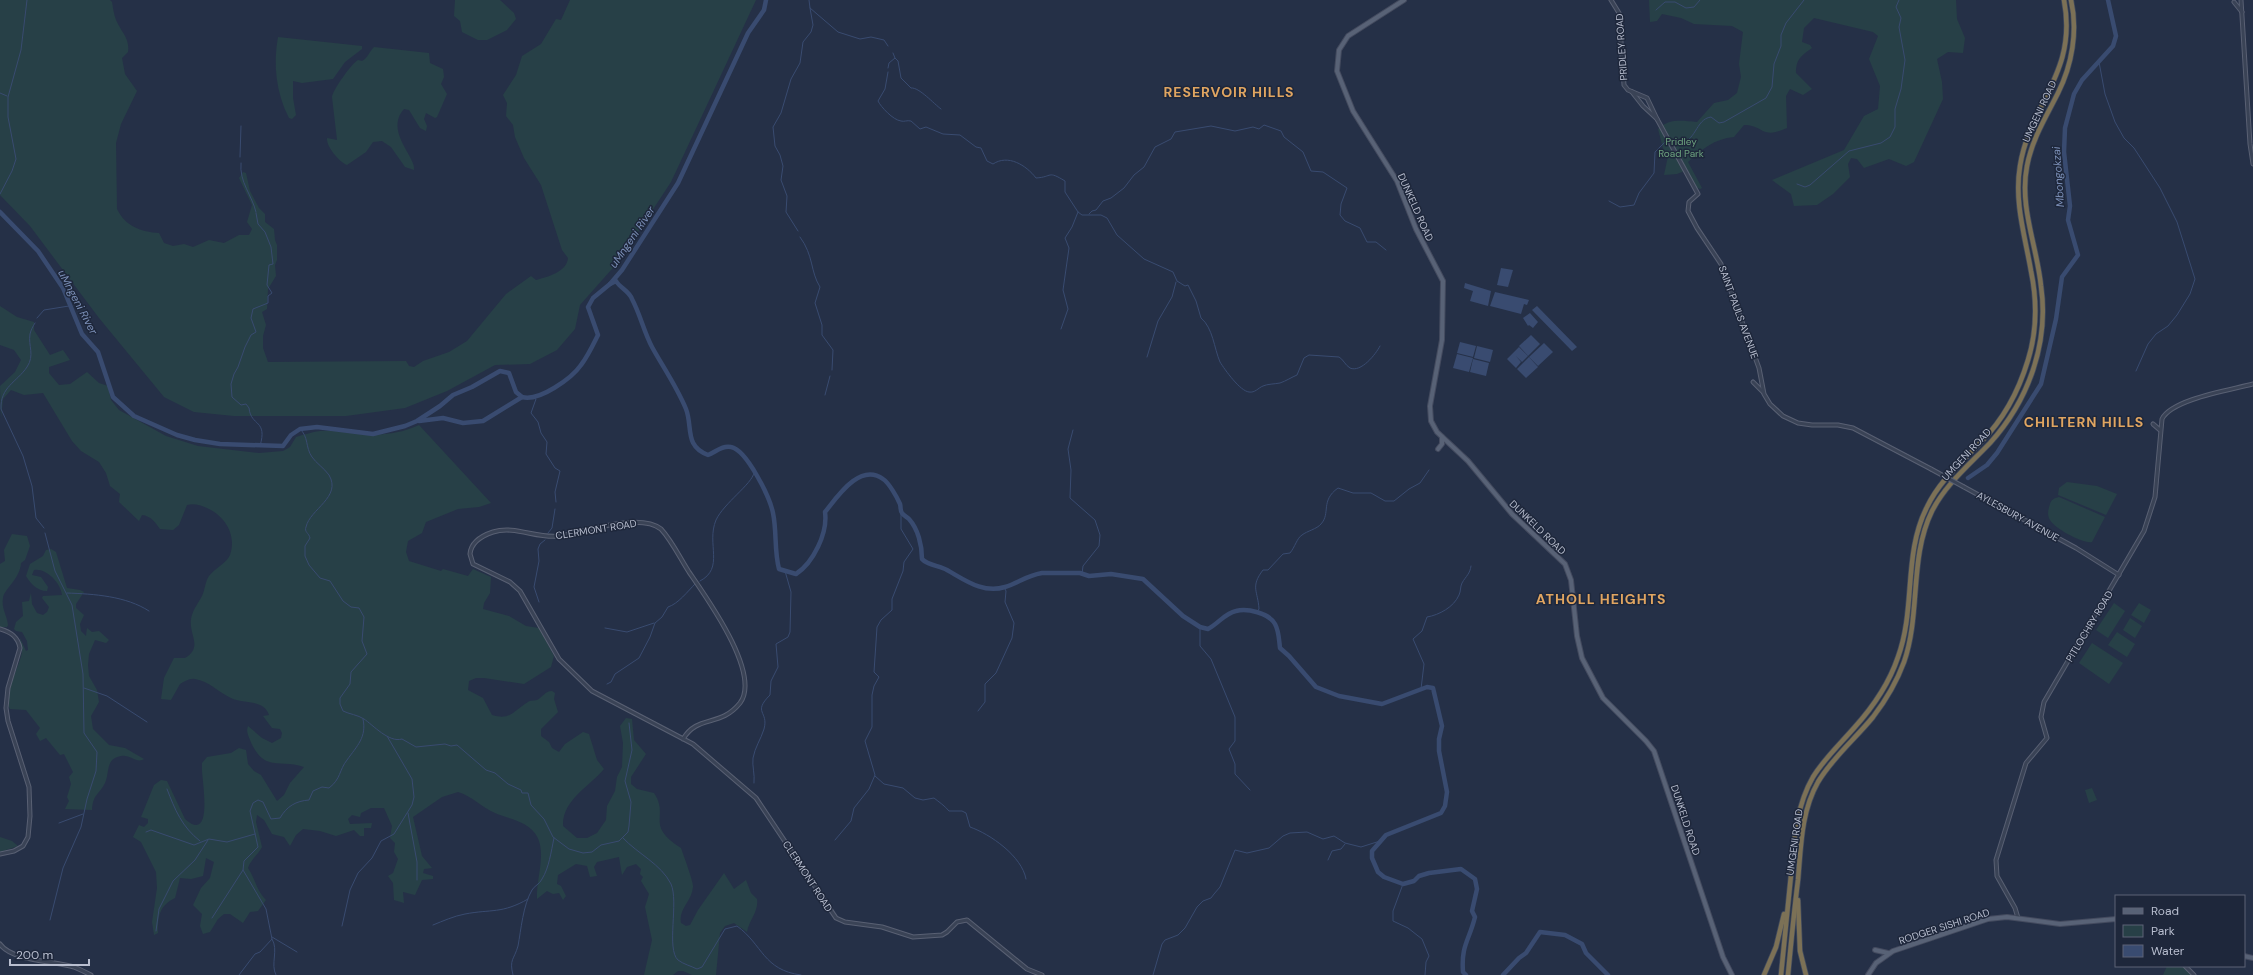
<svg xmlns="http://www.w3.org/2000/svg" width="2253" height="975" viewBox="0 0 2253 975" font-family="'DM Sans',sans-serif">
<style>
.green{fill:#274047}
.water{fill:#394b70}
.lines{fill:none;stroke-linecap:round;stroke-linejoin:round}
.stream{stroke:#394b70;stroke-width:1}
.river{stroke:#394b70;stroke-width:4.5}
.minor-casing{stroke:#596073;stroke-width:5}
.major-casing{stroke:#444b5f;stroke-width:6}
.highway-casing{stroke:#414a5d;stroke-width:6}
.minor{stroke:#3a4356;stroke-width:3}
.major{stroke:#586276;stroke-width:4}
.highway{stroke:#7c7156;stroke-width:4.5}
.minor-bridge-casing{stroke:#596073;stroke-width:5;stroke-linecap:butt}
.minor-bridge{stroke:#3a4356;stroke-width:3}
.labels{text-anchor:middle;stroke-width:3;stroke-linejoin:round;paint-order:stroke}
.street-label{font-size:10px;fill:#b8becf;stroke:#1e273b}
.park-label{font-size:10px;fill:#6da27e;stroke:#1e273b}
.water-label{font-size:11px;font-style:italic;fill:#7c90b8;stroke:#1e273b}
.district-label{font-size:14px;font-weight:bold;letter-spacing:1px;fill:#e0a561;stroke:#1e273b}
</style>
<rect width="100%" height="100%" fill="#253047"/>
<!-- green -->
<g class="green">
<path d="M0,0H110L112,2C113,8 114,15 116,20C121,32 130,38 128,52L122,58L125,74L137,91L121,124L116,143L117,209C125,226 141,232 159,233L164,243L173,246L184,244L193,247L209,240L224,243L239,235H249L252,229L247,222L252,205L239,178L243,172L246,173L250,191L259,208L265,214V222L274,229L275,240L277,245V260L275,265L276,276L268,289L267,309L262,312L266,325L263,336V348L268,362L406,361L409,366L414,367L423,361L449,352L467,341L506,294L531,276L536,280C547,277 567,272 568,258L562,250L541,185L524,158L515,137L513,125L506,116L507,103L503,95L516,75L522,56L541,44L556,19L561,20L570,0H756L671,182L619,261L580,305L575,329L557,350L530,364L495,365L447,391L405,408L346,416H234L194,412L164,397L99,318L30,226L0,195Z"/>
<polygon points="455,0 500,0 514,13 516,19 507,30 487,40 478,40 462,32 460,21 454,16"/>
<path d="M1649,0H1956L1957,19L1965,38L1963,53L1948,52L1937,59L1942,82L1943,99L1914,162L1906,166L1889,159L1864,168L1857,159L1851,158L1848,164L1850,177L1833,194L1817,205L1794,206L1791,194L1772,180L1844,150L1864,116L1878,109L1880,86L1869,59L1878,36L1873,32L1814,18L1804,28L1802,42L1810,45L1812,48C1801,56 1796,59 1796,73L1812,89L1803,95L1790,89L1786,96L1787,128C1761,140 1764,125 1744,125L1734,137C1714,139 1702,149 1688,162L1702,188L1700,189L1696,187L1687,170L1677,174L1664,175L1668,156L1664,152L1658,129C1670,118 1682,121 1697,122L1714,103L1728,100L1737,93L1741,77L1739,64L1743,32L1732,26L1694,24L1681,18L1662,14L1657,21L1650,22Z"/>
<path d="M278,37L362,46V49L345,62L333,79L302,83L293,81V98L296,115L292,119L289,118C276,93 273,64 278,37Z"/>
<path d="M374,47L429,53L430,63L443,69L444,77L441,84L447,94L437,117L435,118L426,113L424,119L427,126L426,131L420,128L409,110L404,109C384,131 417,158 414,170L405,167L391,147L382,141L373,142L366,152L347,165C339,162 326,146 327,138L337,140L332,97C333,90 351,64 358,60L362,61C368,58 369,52 374,47Z"/>
<path d="M0,306L17,317L34,322V330L50,355L63,350L70,360L49,367V373L59,385L70,384L87,372L99,383L108,386L111,400L119,410L166,436L198,446L259,453L283,451L290,447L296,437C303,435 312,432 320,431C358,429 379,443 419,425L491,503L479,507L458,509L426,522L422,533L408,541L406,552L409,561L441,571L443,569L468,576L473,569L491,577L490,593L484,603L483,609L509,616L526,626L539,628L554,656L551,667L524,684L484,678H476L469,681L468,690L483,698L492,715C511,721 514,710 528,702C530,700 534,701 537,700C543,697 545,691 552,691L555,693L554,699L558,712L541,729V736L549,742L552,748L559,752L565,744L583,732L589,734L597,760L604,769C589,787 562,800 563,826L577,838H587L597,833L606,820L607,806L615,791L617,777L622,767L623,743L620,726L626,718L632,719L634,740L646,754L631,777V784L637,789L654,793C670,817 644,824 681,848C683,854 694,883 693,887C692,901 678,909 681,923L686,926L690,925L698,910L724,873L734,889L746,880L751,893L757,899C759,911 749,920 747,932L734,923L725,926L720,933L716,975H692L683,971H678L673,975H644L652,940L645,907L649,894L641,881L643,877L640,874L641,869L636,864L627,867L622,875L619,857L597,862L594,867L597,876L590,877L587,866L576,864L558,875L557,884L561,886L566,896L563,900L559,893L553,894L547,891L537,899C536,872 553,840 524,824C515,819 504,817 495,813C481,807 472,796 458,792L442,797L413,817L422,856L432,868L424,869L423,873L433,876V879L422,880L415,895L403,892L404,903L394,900L393,883L388,876L393,873L398,859L394,852L395,843L390,838L392,826L384,808H371L361,813L360,817L352,815L348,819L350,824L372,823L371,828H364V836H360L354,830L336,836L320,831L303,829L296,835L290,846L284,837L272,834L264,820L257,815L256,822L262,847C258,855 251,859 248,868C255,878 256,890 266,900L258,911L250,912L243,923L230,914H224L218,919L210,932L203,934L200,926L202,914L193,905L201,888L210,878L214,862L206,858L203,876L191,879L180,878L175,898C159,906 158,916 158,933L154,935L152,922L157,888L156,872L141,842L133,837L139,825L144,827L148,823V819L141,817L154,785L161,780L167,781L185,819C214,845 202,780 202,770V763L207,757L231,753L239,748L246,750L248,764L254,771L261,775L277,801L284,795L290,783L304,767C280,758 264,774 250,740C248,735 246,731 248,726L262,738L272,743L281,738L282,733L280,729L272,728L263,716L269,715C264,699 243,704 231,698C218,692 209,681 195,679C189,678 184,682 180,684L171,700L161,699L164,678L174,658H185C205,646 186,633 192,615C194,608 199,602 202,596C205,590 205,582 209,576C215,568 227,563 230,555C237,535 225,516 207,508C200,505 194,503 187,505L179,525L173,530L160,529C155,522 151,516 142,515L139,521L119,502L120,494L110,486L106,473L99,462L81,451L72,441L43,393L24,395L11,390L3,399L1,418L0,386L15,372L21,360L14,350L0,345Z"/>
<polygon points="2067,482 2097,486 2117,494 2106,515 2058,495 2059,488"/>
<path d="M2059,497L2105,517L2092,542C2083,544 2054,528 2050,520C2047,515 2048,510 2050,504C2051,500 2054,498 2059,497Z"/>
<path d="M12,534L27,536L30,546L25,560L21,563C20,579 4,589 3,598C1,608 7,615 8,625L7,627H0V564L5,561L4,550Z"/>
<path d="M51,549L56,552L67,588L80,590L84,592L76,604V608L84,615L80,624L81,631L86,636L87,628L92,632L99,631L109,640L106,643L95,640L89,654L88,665L89,676L97,690L99,702L91,716L93,729L109,745L125,748L144,759C137,764 130,754 121,756C105,759 110,772 105,783C99,795 93,794 92,810L65,809L69,801L67,797L71,784L69,777L73,772L64,754L60,755L46,738L40,741L36,734L40,728L26,710L10,709C1,697 21,665 22,651C22,647 20,642 20,638L26,651L28,650L27,641L22,632L16,631L14,629L16,622L23,616L22,602L29,601L31,593L32,604L37,613L43,615L47,612L49,607L42,598L43,596L62,595C61,583 46,568 34,570L32,575L41,577L48,587L47,591C37,591 31,584 26,576L30,564L43,556L46,550Z"/>
<polygon points="2114,603 2125,611 2108,638 2096,630"/>
<polygon points="2139,603 2151,610 2144,623 2131,615"/>
<polygon points="2130,618 2142,626 2135,638 2123,630"/>
<polygon points="2117,632 2135,644 2127,657 2108,645"/>
<polygon points="2092,643 2123,663 2109,684 2079,663"/>
<polygon points="2092,788 2097,800 2089,803 2085,790"/>
<polygon points="0,837 12,841 18,846 0,852"/>
<polygon points="2167,966 2184,966 2194,975 2163,975"/>
</g>
<!-- water -->
<g class="water">
<polygon points="1501,268 1513,270 1508,287 1497,285"/>
<polygon points="1465,283 1491,291 1488,306 1470,301 1473,291 1464,288"/>
<polygon points="1495,292 1529,300 1527,305 1524,304 1521,314 1490,306"/>
<polygon points="1537,306 1577,347 1572,351 1532,310"/>
<polygon points="1530,313 1538,322 1533,328 1529,325 1528,326 1523,318"/>
<polygon points="1531,335 1540,344 1528,356 1519,346"/>
<polygon points="1460,342 1476,346 1473,357 1457,353"/>
<polygon points="1544,343 1553,352 1538,366 1529,357"/>
<polygon points="1477,346 1493,350 1490,362 1474,358"/>
<polygon points="1519,347 1528,356 1522,362 1516,356 1521,362 1516,368 1507,359"/>
<polygon points="1457,354 1473,358 1469,372 1453,368"/>
<polygon points="1529,357 1538,367 1526,378 1517,369"/>
<polygon points="1473,359 1489,363 1486,376 1470,372"/>
</g>
<g class="lines">
<!-- stream -->
<g class="stream">
<polyline points="809,0 810,8 838,32 860,39 871,37 884,40 888,46"/>
<polyline points="1656,10 1665,2 1675,2 1686,8 1694,7 1700,0"/>
<path d="M895,58L898,61L901,78L911,88C919,87 934,104 941,109"/>
<polyline points="2099,62 2105,94 2115,122 2124,138 2134,148 2160,188 2177,222 2195,279 2190,294 2177,315 2168,326 2156,334 2148,344 2136,371"/>
<polyline points="888,68 889,63 895,58 893,53"/>
<path d="M888,72L885,89L878,101C881,107 893,120 901,121C904,122 907,120 911,121L920,129L926,127L943,134L960,135L976,147L981,148L987,161L993,164C1008,154 1026,165 1036,178C1053,177 1047,170 1065,181V192L1078,212L1082,215H1101L1107,218L1117,235L1144,259L1173,272L1177,281L1185,286L1188,285L1196,301L1201,318C1213,328 1214,348 1220,362C1225,370 1240,391 1249,392C1255,393 1258,388 1263,386C1267,384 1275,384 1280,383C1286,381 1292,377 1297,375L1304,358L1309,355L1339,357C1343,359 1345,365 1350,368C1361,373 1376,354 1380,346"/>
<polyline points="0,93 7,96"/>
<path d="M1679,142C1696,144 1695,119 1711,117L1719,123L1724,122L1766,98L1772,87L1774,64L1781,46V35L1786,23L1804,0"/>
<polyline points="240,157 241,126"/>
<path d="M241,163C239,182 252,195 256,212"/>
<polyline points="1797,184 1805,187 1810,185 1849,151 1881,143 1890,137 1895,127 1895,109 1901,89 1905,60 1899,27 1901,18 1896,7 1899,0"/>
<polyline points="0,194 12,171 16,159 8,117 8,97 21,50 27,0"/>
<polyline points="1609,201 1620,207 1634,205 1639,193 1654,173 1655,152 1666,141"/>
<path d="M256,213L258,224L265,232L271,247L273,264L269,265L267,285L272,293L268,296V303L253,309L251,318L256,332L251,335L245,347L238,367L234,374L231,384L232,397L241,405L246,404L249,408C251,427 268,419 260,446"/>
<polyline points="1089,214 1092,211 1096,210 1103,201 1111,198 1124,188 1134,175 1144,167 1155,147 1171,139 1175,132 1211,126 1235,131 1253,127 1259,129 1264,125 1281,131 1284,137 1303,152 1311,171 1323,172 1347,188 1341,204 1340,215 1345,221 1360,228 1367,242 1376,242 1386,250"/>
<polyline points="798,231 786,212 787,196 781,180 783,166 780,155 775,146 773,127 781,113 791,79 800,63 803,42 811,32 813,25 810,8"/>
<path d="M800,237C814,256 810,271 820,287L815,303L822,325V335L833,350L832,370"/>
<polyline points="37,318 44,310 69,306"/>
<path d="M35,323C33,326 31,330 30,334C28,346 35,355 27,367C17,382 0,387 1,409L23,456L32,486L36,518L44,528"/>
<polyline points="1061,329 1068,309 1063,290 1069,248 1065,238 1072,227 1078,212"/>
<polyline points="1147,357 1158,321 1172,297 1176,282"/>
<polyline points="825,395 830,376"/>
<polyline points="531,397 536,399 531,413 538,422 541,433 547,442 546,454 555,468 560,471 555,492 556,502"/>
<path d="M300,429C309,437 305,447 312,457C316,463 324,468 329,475C342,497 310,509 306,527C304,532 309,533 310,538L305,546V556L309,565L320,578L330,581L343,601L351,607L359,608L364,617L362,641L367,654L351,672L350,684L340,698V704L343,711C349,714 358,715 364,719C373,725 389,743 402,739L416,747L445,744L451,746L457,745L486,770L495,773L508,784L521,790L522,793H528L531,805L544,819L553,837L569,849L583,853L592,852L601,845L619,841L628,832L629,826L631,802L625,781L632,750L629,723"/>
<polyline points="1073,430 1068,449 1071,470 1070,498 1095,520 1100,535 1099,546 1083,566 1082,574"/>
<polyline points="45,533 55,571 72,605 83,674 84,733 97,752 96,771 87,799 81,827 63,868 50,920"/>
<polyline points="548,533 552,528 555,509"/>
<path d="M700,581C725,568 706,544 716,520C724,503 752,484 754,473"/>
<path d="M67,593C94,594 126,596 149,611"/>
<polyline points="539,602 534,587 539,561 538,549 540,544 545,540"/>
<path d="M1256,613L1259,609C1258,591 1250,587 1263,570H1268L1283,554L1290,553C1295,547 1297,538 1302,535C1307,531 1317,529 1321,524C1331,513 1320,501 1338,488L1353,493H1371L1385,501H1394L1409,489L1420,483L1429,470"/>
<polyline points="1200,627 1200,646 1211,659 1235,717 1235,741 1229,749 1235,764 1235,774 1250,790"/>
<polyline points="605,628 627,632 654,623"/>
<path d="M607,684L611,682L615,674L639,658L650,637L655,623L662,617L668,607C678,604 688,591 695,584"/>
<polyline points="84,688 107,696 147,722"/>
<path d="M1421,689L1424,664L1413,639L1422,631L1427,617C1439,615 1454,607 1459,595C1461,591 1460,587 1462,583C1466,576 1470,574 1471,566"/>
<polyline points="978,711 985,702 985,684 996,673 1012,638 1014,623 1005,602 1006,591 1004,587"/>
<path d="M875,776L884,784L903,788L915,798L923,800L934,798C939,802 945,806 949,811H962L966,813L970,827C990,834 1022,856 1026,879"/>
<path d="M754,783C755,774 752,766 753,758C755,747 761,739 764,729C769,711 752,713 770,695L771,681L778,667L776,644L788,637L790,632L791,592L785,571"/>
<path d="M167,789C175,810 182,827 200,841"/>
<polyline points="408,813 417,862 417,880"/>
<polyline points="59,823 83,814"/>
<polyline points="146,832 151,830 194,845 209,839 227,842 255,834"/>
<path d="M623,838C638,854 661,864 671,884C679,902 666,949 678,960C683,964 691,966 697,969L702,967L725,929L737,926C763,945 763,970 801,975"/>
<polyline points="835,840 851,821 854,808 869,789 875,775 865,741 872,727 872,695 874,686 879,677 874,672 877,627 881,620 892,610 892,599 903,571 904,562 913,549 901,529 901,513"/>
<polyline points="1328,860 1332,851 1341,849 1345,844"/>
<polyline points="1403,884 1393,911 1393,921 1408,928 1422,939 1429,956 1426,962 1425,975"/>
<polyline points="212,918 243,870"/>
<path d="M433,925C443,921 454,916 465,914C491,909 502,914 528,899"/>
<polyline points="342,926 350,890 358,873 372,858 381,841 394,834 412,805 414,797 412,779 387,736"/>
<polyline points="156,931 159,909 173,881 195,860 208,840"/>
<polyline points="272,937 297,952"/>
<path d="M272,939C279,950 270,964 276,975"/>
<path d="M239,975L255,954L260,952L272,939L266,909L243,870L244,861L258,847L250,811L253,803L258,800L263,802L271,819L280,818C287,806 296,801 309,800L313,791L322,787L329,788C341,779 339,770 347,760C357,746 367,737 363,719"/>
<path d="M513,975C509,959 514,960 518,946C521,930 523,905 532,890C534,886 540,884 542,879C549,868 551,852 554,838"/>
<polyline points="1153,975 1162,944 1165,940 1178,935 1185,928 1197,907 1203,901 1211,898 1214,894 1220,887 1235,850 1247,853 1269,848 1283,836 1290,833 1307,832 1323,839 1334,836 1345,843 1361,847 1380,841"/>
</g>
<!-- river -->
<g class="river">
<path d="M0,212L38,251L63,288L82,334L98,352L113,397L134,416L177,435L195,440L220,444L283,446L291,435L300,429L317,427L373,434L405,426L417,421L440,406L453,395L472,387L500,371L509,373L516,392L522,397C539,402 572,378 581,365C588,356 593,345 598,335L588,307L593,298L610,284L622,270L678,183L748,33L764,10L766,0"/>
<path d="M610,284L616,281C620,288 629,291 632,299C640,314 644,332 652,347C663,367 677,387 686,409C693,427 684,446 708,455C716,452 722,445 731,447C747,450 770,498 773,513C777,532 774,550 779,569L796,574C813,563 828,533 825,512C837,497 860,462 883,479C889,483 897,497 900,504C901,507 900,511 902,513C903,515 907,517 909,519C918,529 922,545 922,559C927,565 940,566 947,570C965,580 983,594 1005,587C1019,583 1025,576 1042,573H1080L1089,576L1111,574L1143,579L1183,616L1200,627L1208,629C1218,624 1225,613 1236,611C1247,608 1269,613 1275,624C1279,631 1279,640 1280,648L1289,656L1316,687L1339,696L1382,704L1427,687L1433,688L1442,726L1439,739V751L1447,792L1445,806L1441,813L1386,835L1372,851V858L1378,872L1384,877L1403,884L1414,881L1419,876L1429,873L1461,869L1475,879L1477,889L1472,911L1475,917C1469,941 1461,945 1463,972L1466,975"/>
<polyline points="419,421 443,418 463,423 483,421 522,397"/>
<polyline points="1968,478 1987,465 1997,453 2041,384 2056,319 2062,277 2078,255 2068,220 2070,206 2064,152 2065,128 2074,94 2082,80 2113,46 2116,36 2108,0"/>
<polyline points="1503,975 1519,958 1526,953 1540,932 1565,935 1582,944 1586,953 1608,975"/>
</g>
<defs>
<g id="minor">
<polyline points="1611,0 1619,13 1624,85 1628,90 1647,98 1657,119"/>
<polyline points="2241,0 2250,144 2253,164"/>
<polyline points="2234,2 2242,12"/>
<polyline points="1632,92 1643,106 1657,119 1698,194 1689,202 1688,211 1697,228 1721,264 1759,368 1764,394 1770,404 1783,416 1798,423 1812,425 1838,425 1853,428 1931,469"/>
<polyline points="1753,382 1763,392"/>
<polyline points="2153,424 2160,430"/>
<polyline points="1964,487 2076,548 2119,575"/>
<path d="M0,629C11,632 18,637 20,648L8,688L6,708L8,721L29,787L30,816L28,837L23,846L14,851L0,854"/>
<path d="M683,739C698,714 720,728 740,703C762,674 706,597 689,572C680,558 672,541 661,529C639,512 585,532 559,536C537,539 515,525 493,532C481,536 471,542 470,554L473,564L510,582L520,591L559,659L592,691L693,744L756,798L836,918L845,922L882,927L913,937L942,935L947,932L957,922L967,920L1027,969L1042,975"/>
<path d="M2018,918L2015,908L1997,876L1996,860L2026,763L2047,738L2041,717L2044,702L2144,531L2155,497L2162,419C2172,399 2231,390 2253,384"/>
<path d="M0,944C12,961 54,961 74,967C79,969 85,972 91,975"/>
<polyline points="2185,966 2194,975"/>
</g>
<g id="major">
<polyline points="1404,0 1348,36 1339,50 1337,71 1353,111 1397,181 1416,229 1443,281 1442,340 1430,406 1431,421 1437,432 1468,461 1512,514 1565,564 1571,580 1577,636 1582,658 1603,698 1646,741 1654,751 1723,957 1732,975"/>
<polyline points="1438,449 1442,444 1442,437"/>
<polyline points="1875,950 1888,953"/>
<polyline points="2244,956 2253,958"/>
<polyline points="1868,975 1876,963 1893,951 1988,919 2007,917 2060,924 2116,919"/>
</g>
<g id="highway">
<polyline points="1798,900 1800,951 1806,975"/>
<polyline points="1764,975 1776,947 1784,914"/>
<path d="M1781,975C1784,945 1787,915 1790,885C1794,848 1794,810 1813,777C1824,759 1840,744 1854,728C1873,707 1889,684 1898,657C1916,608 1903,554 1927,507C1940,480 1961,463 1981,442C2004,419 2019,390 2028,360C2037,331 2037,300 2031,271C2025,236 2014,202 2020,166C2030,103 2078,73 2064,0"/>
<path d="M1788,975C1791,943 1794,912 1798,880C1801,846 1801,812 1818,782C1833,757 1855,739 1873,717C1886,700 1897,681 1904,662C1921,613 1909,558 1932,511C1946,484 1969,465 1990,443C2009,422 2024,397 2033,370C2042,343 2045,314 2041,286C2037,246 2019,207 2027,166C2032,139 2046,117 2058,93C2072,65 2078,31 2071,0"/>
</g>
</defs>
<!-- minor casing -->
<use href="#minor" class="minor-casing"/>
<!-- major casing -->
<use href="#major" class="major-casing"/>
<!-- highway casing -->
<use href="#highway" class="highway-casing"/>
<!-- minor -->
<use href="#minor" class="minor"/>
<!-- major -->
<use href="#major" class="major"/>
<!-- highway -->
<use href="#highway" class="highway"/>
<defs>
<polyline id="minor-bridge" points="1931,469 1964,487"/>
</defs>
<!-- minor-bridge casing -->
<use href="#minor-bridge" class="minor-bridge-casing"/>
<!-- minor-bridge -->
<use href="#minor-bridge" class="minor-bridge"/>
</g>
<g class="labels">
<!-- street labels -->
<g class="street-label">
<text transform="translate(1621 47) rotate(-94)" y="4">PRIDLEY ROAD</text>
<text transform="translate(2039 111) rotate(-65)" y="4">UMGENI ROAD</text>
<text transform="translate(1416 207) rotate(66)" y="4">DUNKELD ROAD</text>
<text transform="translate(1739 312) rotate(70)" y="4">SAINT PAULS AVENUE</text>
<text transform="translate(1966 454) rotate(-47)" y="4">UMGENI ROAD</text>
<text transform="translate(2018 516) rotate(29)" y="4">AYLESBURY AVENUE</text>
<text transform="translate(1538 527) rotate(44)" y="4">DUNKELD ROAD</text>
<text transform="translate(596 529) rotate(-9)" y="4">CLERMONT ROAD</text>
<text transform="translate(2089 626) rotate(-59)" y="4">PITLOCHRY ROAD</text>
<text transform="translate(1686 820) rotate(72)" y="4">DUNKELD ROAD</text>
<text transform="translate(1794 842) rotate(-82)" y="4">UMGENI ROAD</text>
<text transform="translate(808 876) rotate(57)" y="4">CLERMONT ROAD</text>
<text transform="translate(1944 926) rotate(-18)" y="4">RODGER SISHI ROAD</text>
</g>
<!-- park labels -->
<g class="park-label">
<text x="1681" y="145">Pridley<tspan x="1681" dy="12">Road Park</tspan></text>
</g>
<!-- water labels -->
<g class="water-label">
<text transform="translate(2058 177) rotate(-94)" y="4">Mbongokzai</text>
<text transform="translate(632 237) rotate(-56)" y="4">uMngeni River</text>
<text transform="translate(78 302) rotate(62)" y="4">uMngeni River</text>
</g>
<!-- district labels -->
<g class="district-label">
<text x="1229" y="97">RESERVOIR HILLS</text>
<text x="2084" y="427">CHILTERN HILLS</text>
<text x="1601" y="604">ATHOLL HEIGHTS</text>
</g>
</g>
<!-- legend -->
<rect x="2115" y="895" width="130" height="72" fill="#1e273b" stroke="#5c6376"/>
<rect x="2123" y="908" width="20" height="6" fill="#586276" stroke="#5c6376"/>
<text x="2151" y="915" font-size="12" fill="#b8becf">Road</text>
<rect x="2123" y="925" width="20" height="12" fill="#274047" stroke="#5c6376"/>
<text x="2151" y="935" font-size="12" fill="#b8becf">Park</text>
<rect x="2123" y="945" width="20" height="12" fill="#394b70" stroke="#5c6376"/>
<text x="2151" y="955" font-size="12" fill="#b8becf">Water</text>
<!-- scale -->
<path d="M10 959v6h79v-6" fill="none" stroke="#b8becf" stroke-width="2"/>
<text x="16" y="959" font-size="12" fill="#b8becf" stroke="#1e273b" stroke-width="3" paint-order="stroke">200 m</text>
</svg>
